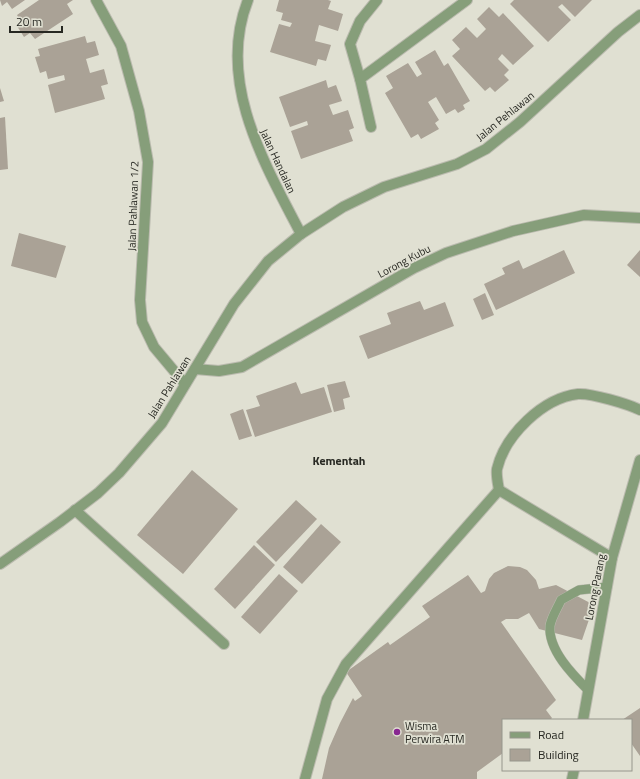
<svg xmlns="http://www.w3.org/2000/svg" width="640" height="779" viewBox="0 0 640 779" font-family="'Titillium Web',sans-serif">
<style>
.building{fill:#aaa296}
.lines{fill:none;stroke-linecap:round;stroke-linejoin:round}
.service-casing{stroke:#bbbbaf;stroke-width:10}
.minor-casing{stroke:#bbbbaf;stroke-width:12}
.service{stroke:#869e7a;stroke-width:9}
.minor{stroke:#869e7a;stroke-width:10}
.poi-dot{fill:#882791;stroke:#e0e0d2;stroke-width:1.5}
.labels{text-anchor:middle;stroke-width:3.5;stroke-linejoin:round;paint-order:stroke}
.street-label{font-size:11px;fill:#272822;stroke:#e0e0d2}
.poi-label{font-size:11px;fill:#272822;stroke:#e0e0d2;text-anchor:start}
.neighbourhood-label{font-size:12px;font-weight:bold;fill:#272822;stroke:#e0e0d2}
</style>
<rect width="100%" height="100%" fill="#e0e0d2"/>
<!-- building -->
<g class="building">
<polygon points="0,0 25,0 12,9 7,2 2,6"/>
<polygon points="39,0 73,0 67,4 73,14 35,39 30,33 24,37 17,26 21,22 17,15"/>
<polygon points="279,0 328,0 331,1 328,9 343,14 338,31 319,25 315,41 331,45 326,61 318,59 316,66 270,52 279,24 290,27 292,23 281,20 283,13 276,11"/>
<polygon points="514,0 592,0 575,17 562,4 558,7 571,20 548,42 510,4"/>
<polygon points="489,7 499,17 503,13 534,46 513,65 502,54 498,59 509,70 504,75 509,80 495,92 490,87 485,91 452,56 460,49 452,40 466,27 477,38 486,29 477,19"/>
<polygon points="85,36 87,43 95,41 99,55 86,59 90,73 104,69 108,84 101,86 105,99 55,113 48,85 65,80 64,75 48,79 46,71 40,73 35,57 40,56 38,49"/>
<polygon points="435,50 444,66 448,63 470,101 463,105 465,109 458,113 455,109 446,114 436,97 428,102 439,120 435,123 439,129 421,139 418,134 411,138 385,93 393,88 386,76 408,63 417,77 422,74 415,62"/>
<polygon points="326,80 328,88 336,85 342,101 329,105 333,115 348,110 354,128 349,130 353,141 301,159 291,131 308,125 307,121 290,127 279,97"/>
<polygon points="0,88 4,101 0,102"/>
<polygon points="5,117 8,169 0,170 0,118"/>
<polygon points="19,233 66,246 56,278 11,266"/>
<polygon points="564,250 575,273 496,310 484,284 505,274 502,268 519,260 523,269"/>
<polygon points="640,250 640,277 627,265"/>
<polygon points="485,293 494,315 482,320 473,299"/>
<polygon points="420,301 424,310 445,302 454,326 368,359 359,336 391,324 387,313"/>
<polygon points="345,381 350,397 343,399 345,409 334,412 327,385"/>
<polygon points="296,382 301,394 324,387 332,412 255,437 246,410 260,406 256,396"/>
<polygon points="243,409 252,436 239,440 230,414"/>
<polygon points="192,470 238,509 183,574 137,535"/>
<polygon points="296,500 317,519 276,562 256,542"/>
<polygon points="321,524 341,542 302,584 283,567"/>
<polygon points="254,545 275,565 235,609 214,589"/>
<polygon points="508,566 520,567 527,570 536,580 539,589 556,585 594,605 582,640 539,629 529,613 518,619 506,619 501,622 556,700 546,710 552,718 550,720 503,720 503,753 477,772 477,779 322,779 329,748 340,723 353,698 355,701 362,696 346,672 388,642 390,645 430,617 422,606 468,575 481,593 485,591 489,579 494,573"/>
<polygon points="279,574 298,591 260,634 241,617"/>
<polygon points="640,708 640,756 631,743 631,720 622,720"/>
</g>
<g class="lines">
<defs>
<path id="service" d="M588,690C573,675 548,650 550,626C551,618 558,607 561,600L579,590L607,587"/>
<g id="minor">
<polyline points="96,0 121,46 139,111 148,162 140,300 142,322 154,347 185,384"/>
<path d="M248,0C216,81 264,163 301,234"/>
<polyline points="360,79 350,44 360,21 377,0"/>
<polyline points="371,127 360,79 467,0"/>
<polyline points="195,369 219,371 242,367 414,268 446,253 513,231 584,215 640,218"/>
<polyline points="75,510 224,644"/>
<path d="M612,558L499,490C498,484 496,475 497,469C505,435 543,398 578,394C591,393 628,404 640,410"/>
<polyline points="0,564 60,522 98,493 119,473 162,423 234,304 268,261 301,234 343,207 384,187 457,164 486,149 520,122 618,32 640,15"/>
<polyline points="583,720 612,558 640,460"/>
<polyline points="305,779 327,699 346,664 499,490"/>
<polyline points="572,779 574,770"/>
</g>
</defs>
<!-- service casing -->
<use href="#service" class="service-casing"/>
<!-- minor casing -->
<use href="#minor" class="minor-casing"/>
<!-- service -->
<use href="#service" class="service"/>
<!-- minor -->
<use href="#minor" class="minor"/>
</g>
<!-- markers -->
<circle class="poi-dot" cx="397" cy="732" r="4"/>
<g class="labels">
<!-- street labels -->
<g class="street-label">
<text transform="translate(505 116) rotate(-39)" y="4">Jalan Pehlawan</text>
<text transform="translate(278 161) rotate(65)" y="4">Jalan Handalan</text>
<text transform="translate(133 206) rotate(-88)" y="4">Jalan Pahlawan 1/2</text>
<text transform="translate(404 261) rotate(-28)" y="4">Lorong Kubu</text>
<text transform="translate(169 387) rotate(-58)" y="4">Jalan Pahlawan</text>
<text transform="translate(595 587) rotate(-79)" y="4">Lorong Parang</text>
</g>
<!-- poi labels -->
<g class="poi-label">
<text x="405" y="730">Wisma<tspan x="405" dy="13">Perwira ATM</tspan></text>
</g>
<!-- neighbourhood labels -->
<g class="neighbourhood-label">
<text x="339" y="465">Kementah</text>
</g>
</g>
<!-- legend -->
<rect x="502" y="719" width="130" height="52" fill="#e0e0d2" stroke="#96968c"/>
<rect x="510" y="732" width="20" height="6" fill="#869e7a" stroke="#96968c"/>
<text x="538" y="739" font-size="12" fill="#272822">Road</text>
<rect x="510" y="749" width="20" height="12" fill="#aaa296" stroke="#96968c"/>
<text x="538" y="759" font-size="12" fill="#272822">Building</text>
<!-- scale -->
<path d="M10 26v6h52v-6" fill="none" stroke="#272822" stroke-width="2"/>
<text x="16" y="26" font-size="12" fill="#272822" stroke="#e0e0d2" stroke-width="3" paint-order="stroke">20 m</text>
</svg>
